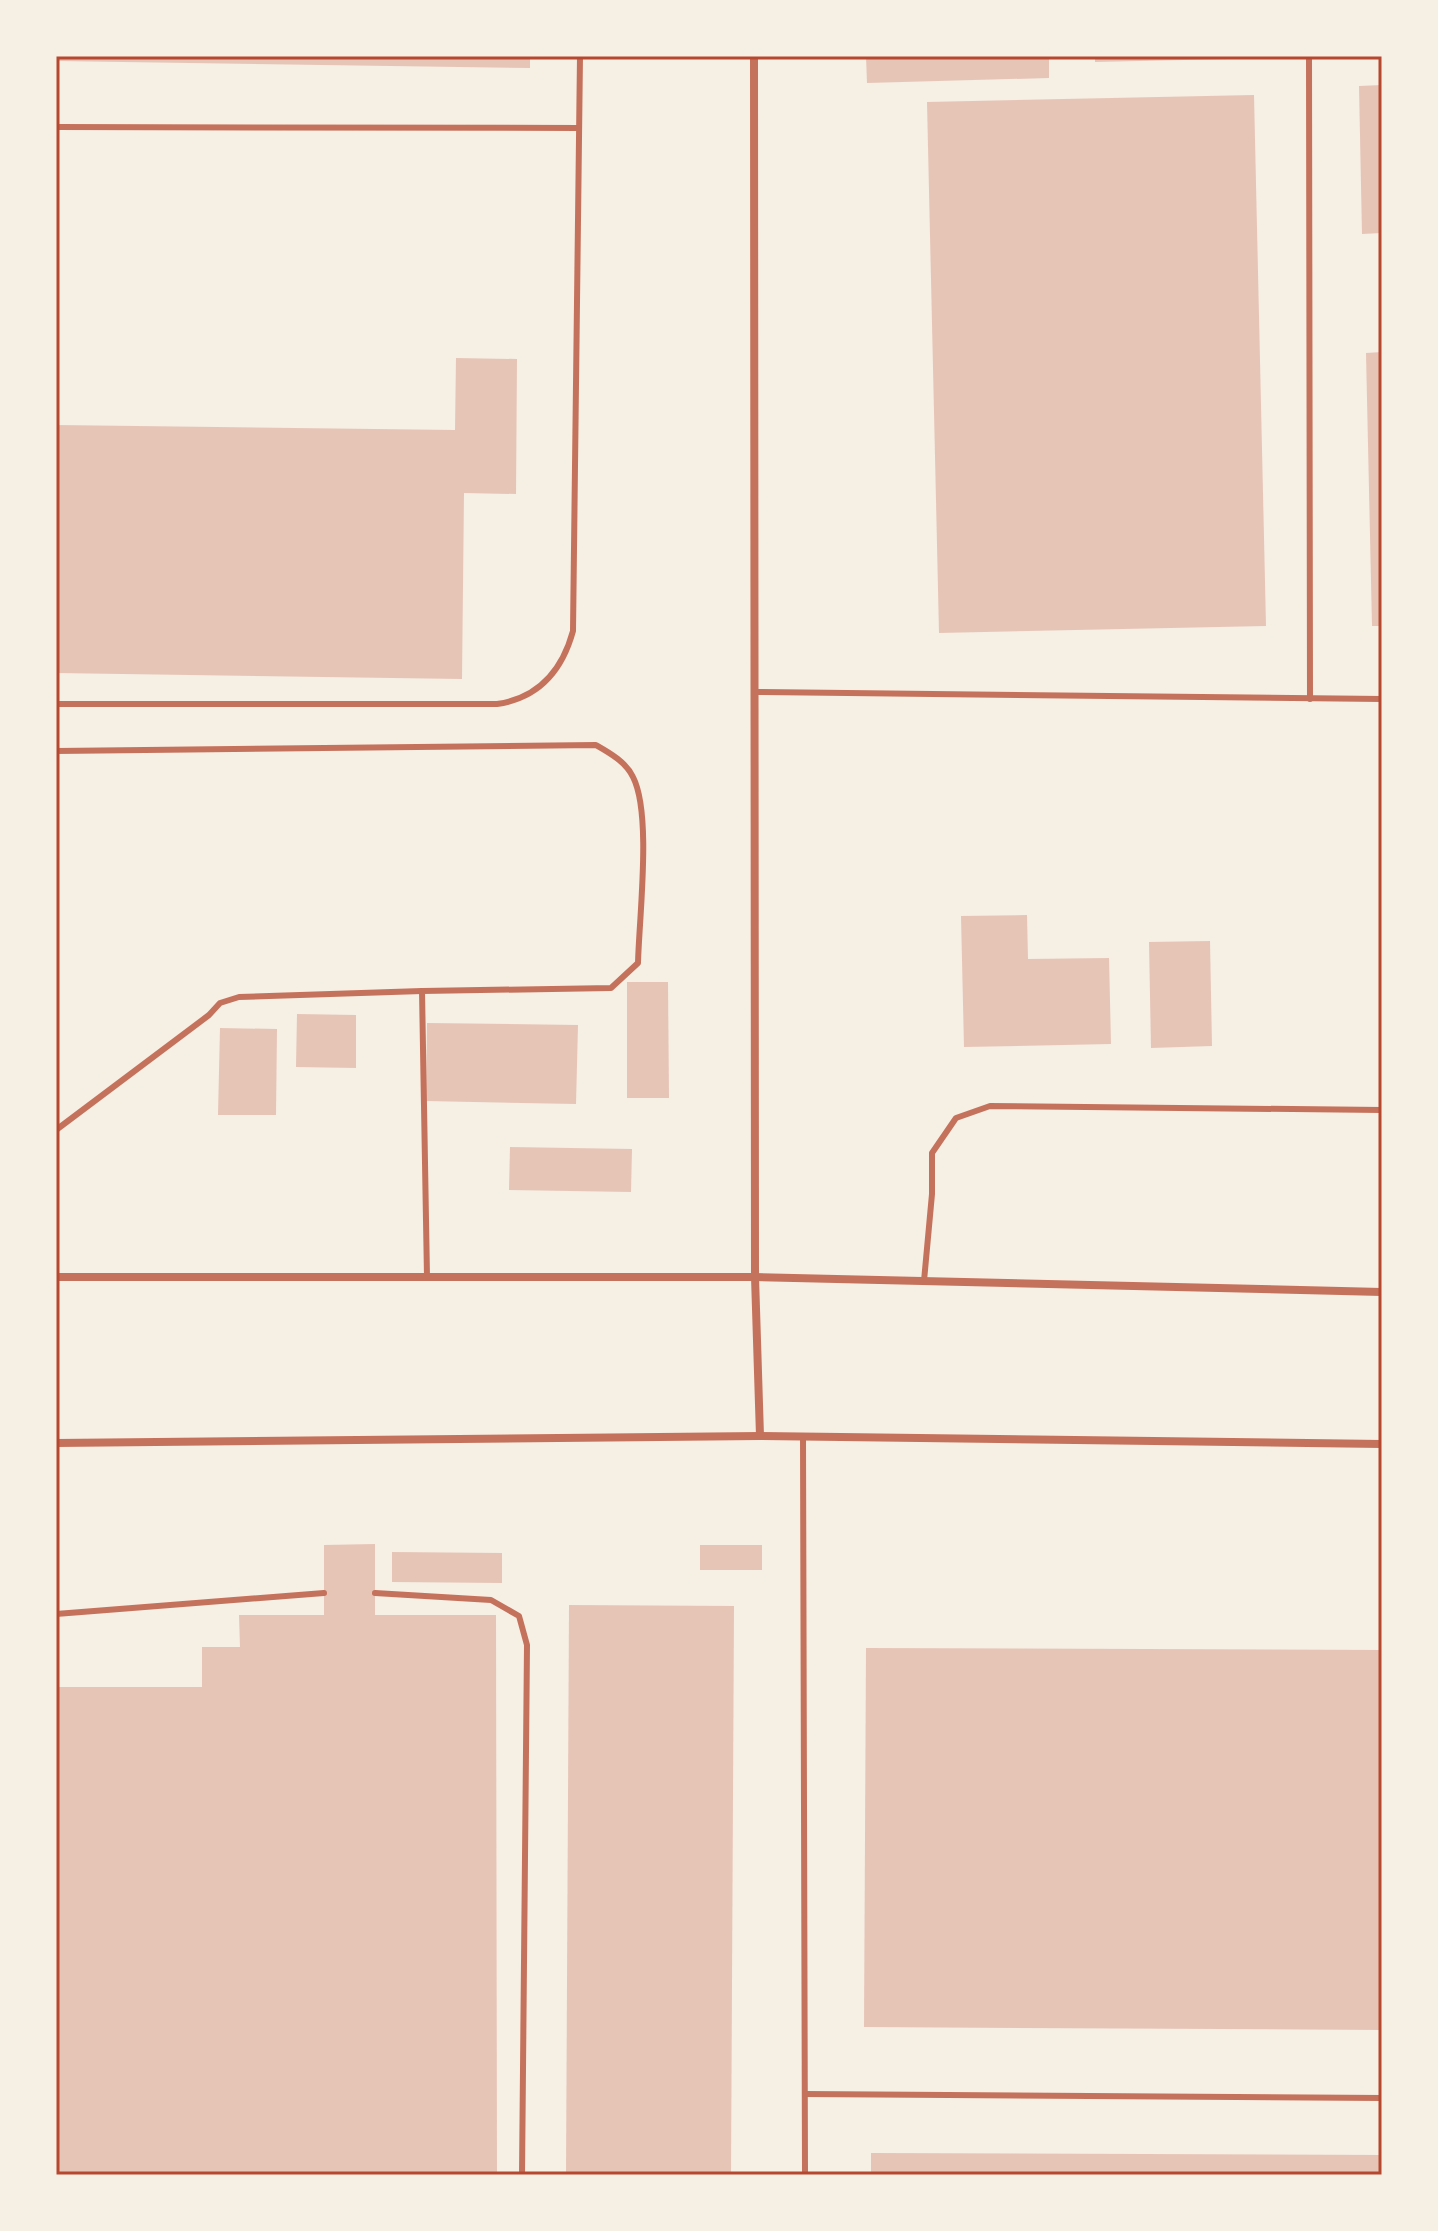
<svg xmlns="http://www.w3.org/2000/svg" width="1438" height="2231" viewBox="0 0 1438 2231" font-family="'Roboto Condensed',sans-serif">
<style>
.building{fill:#e6c5b7}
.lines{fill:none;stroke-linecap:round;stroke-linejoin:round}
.service{stroke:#c5725c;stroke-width:6}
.minor{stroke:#c5725c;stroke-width:8}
.neatline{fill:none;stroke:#b5482f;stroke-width:3}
</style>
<rect width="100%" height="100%" fill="#f6efe4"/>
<!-- building -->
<g class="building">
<polygon points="56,56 530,56 530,68 56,61"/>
<polygon points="866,56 1049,56 1049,78 867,83"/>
<polygon points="1095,56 1228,56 1228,59 1095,62"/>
<polygon points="1382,85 1382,233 1362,234 1359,86"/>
<polygon points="1254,95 1266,626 939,633 927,102"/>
<polygon points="1382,352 1382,626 1372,626 1366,353"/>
<polygon points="456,358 517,359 516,494 464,493 462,679 56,673 56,425 455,430"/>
<polygon points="1027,915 1028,959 1109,958 1111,1044 964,1047 961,916"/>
<polygon points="1210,941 1212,1046 1151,1048 1149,942"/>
<polygon points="627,982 668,982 669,1098 627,1098"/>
<polygon points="297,1014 356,1015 356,1068 296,1067"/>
<polygon points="427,1023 578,1025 576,1104 426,1101"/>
<polygon points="220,1028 277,1029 276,1115 218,1115"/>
<polygon points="510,1147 632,1149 631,1192 509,1190"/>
<polygon points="375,1544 375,1615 496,1615 497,2175 56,2175 56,1687 202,1687 202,1647 240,1647 239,1615 324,1615 324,1545"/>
<rect x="700" y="1545" width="62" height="25"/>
<polygon points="392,1552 502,1553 502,1583 392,1582"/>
<polygon points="569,1605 734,1606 731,2175 566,2175"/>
<polygon points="866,1648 1382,1650 1382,2030 864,2027"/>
<polygon points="871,2153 1382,2155 1382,2175 871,2175"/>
</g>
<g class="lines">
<!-- service -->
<g class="service">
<polyline points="1309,56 1310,699"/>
<polyline points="56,127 579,128"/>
<polyline points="754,692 1382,699"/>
<path d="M56,704H497C538,698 562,671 573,631L580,56"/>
<path d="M56,751L596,745C610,753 626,762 633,777C652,814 639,918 638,963L611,988L422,991L427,1277"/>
<polyline points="56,1130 209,1015 220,1003 239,997 422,991"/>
<polyline points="924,1281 932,1194 932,1153 956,1118 990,1106 1382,1110"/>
<polyline points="803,1437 805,2175"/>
<polyline points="375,1593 491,1600 519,1616 527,1645 522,2175"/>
<polyline points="56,1614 324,1593"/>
<polyline points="805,2094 1382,2098"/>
</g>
<!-- minor -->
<g class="minor">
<polyline points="754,56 755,1277 760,1436"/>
<polyline points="56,1277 755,1277 1382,1292"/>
<polyline points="56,1443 760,1436 1382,1444"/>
</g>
</g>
<!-- border -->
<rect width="1438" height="2231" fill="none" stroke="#f6efe4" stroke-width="116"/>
<rect x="58" y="58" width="1322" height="2115" class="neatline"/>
</svg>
